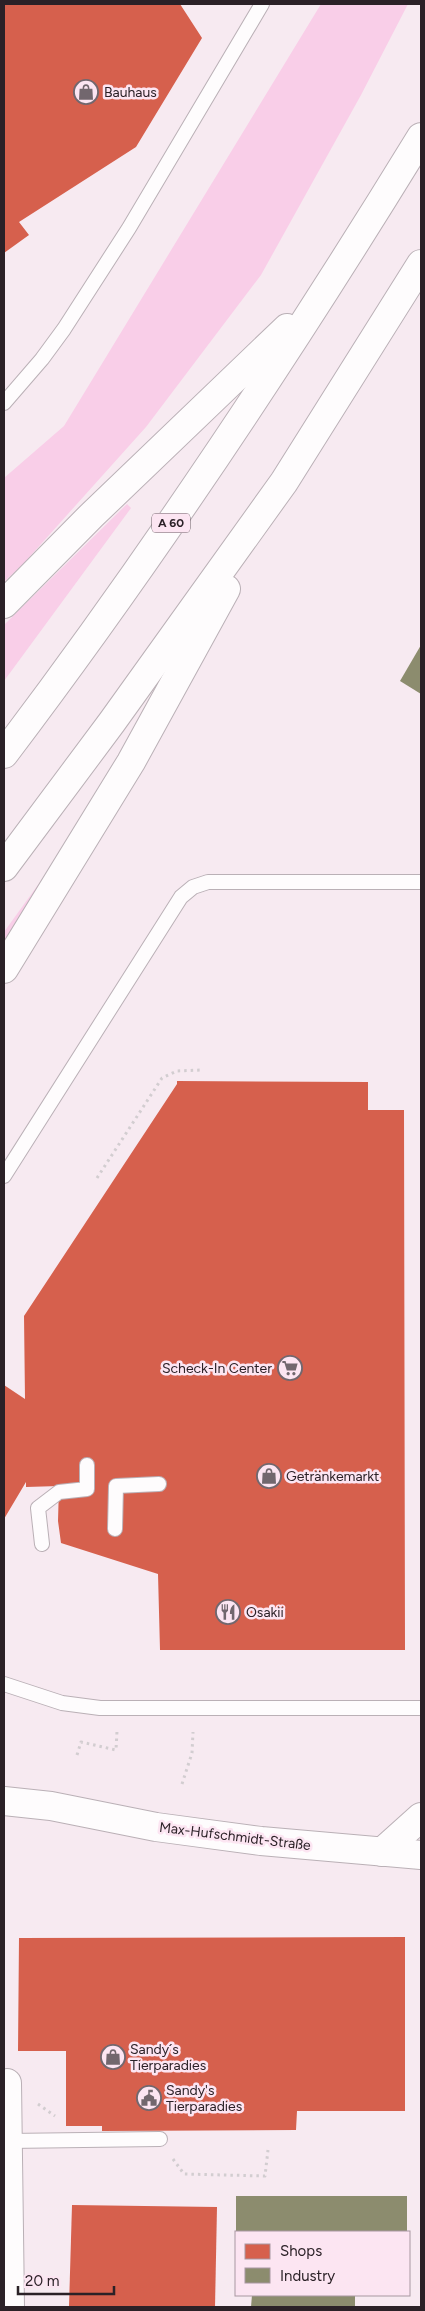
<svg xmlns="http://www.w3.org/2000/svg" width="425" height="2311" viewBox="0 0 425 2311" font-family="Figtree,sans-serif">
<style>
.green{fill:#f9cee8}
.shops{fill:#d6604d}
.industry{fill:#8c8c6e}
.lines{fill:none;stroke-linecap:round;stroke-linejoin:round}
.lane-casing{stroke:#bab0b6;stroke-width:16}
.street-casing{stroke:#bab0b6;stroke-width:30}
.secondary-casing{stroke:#bab0b6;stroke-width:30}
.highway-casing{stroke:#bab0b6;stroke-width:30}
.path{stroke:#d2cdd0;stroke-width:3;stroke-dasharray:2.5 4;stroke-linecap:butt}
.lane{stroke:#fefcfd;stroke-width:14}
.street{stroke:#fefcfd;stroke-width:28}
.secondary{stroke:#fefcfd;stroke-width:28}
.highway{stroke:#fefcfd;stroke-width:28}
.labels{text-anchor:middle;stroke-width:5;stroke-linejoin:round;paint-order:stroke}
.shield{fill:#fce5f2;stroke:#6a5c64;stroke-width:1}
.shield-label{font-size:12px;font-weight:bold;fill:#2b2127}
.poi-label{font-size:14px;fill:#2b2127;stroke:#fce5f2;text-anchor:start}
.street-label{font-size:14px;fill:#2b2127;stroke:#fce5f2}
</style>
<rect width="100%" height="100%" fill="#f7eaf1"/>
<!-- green -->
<g class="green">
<polygon points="321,4 408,4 361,95 261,275 146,427 24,563 4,582 4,478 64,426"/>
<polygon points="127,504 131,508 4,681 4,625"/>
<polygon points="61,853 4,945 4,932"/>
</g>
<!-- shops -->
<g class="shops">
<polygon points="4,4 180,4 202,38 136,147 19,222 29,235 4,253"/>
<polygon points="177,1081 368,1082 368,1110 404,1110 405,1650 160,1650 158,1574 61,1543 58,1521 59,1486 26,1487 26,1482 4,1519 4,1385 25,1399 24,1316 177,1084"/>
<polygon points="405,1937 405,2111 297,2111 296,2130 102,2131 102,2126 66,2126 66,2051 18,2051 19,1938"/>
<polygon points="72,2205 217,2207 215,2307 69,2307"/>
</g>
<!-- industry -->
<g class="industry">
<polygon points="421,645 421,694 400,681"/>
<rect x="236" y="2196" width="171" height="36"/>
<polygon points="252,2295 355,2295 355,2307 251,2307"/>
</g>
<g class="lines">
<defs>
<g id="lane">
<polyline points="4,403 42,359 64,329 129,228 262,4"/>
<polyline points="4,1176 181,897 193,887 208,882 421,882"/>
<polyline points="115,1529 116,1486 159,1484"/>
<polyline points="42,1544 38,1508 59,1492 87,1489 87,1465"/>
<polyline points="4,1684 62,1703 100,1708 421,1708"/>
<polyline points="8,2141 160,2139"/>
</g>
<g id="street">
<polyline points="382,1852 421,1817"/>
<polyline points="7,2083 10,2307"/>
</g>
<polyline id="secondary" points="4,1801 51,1806 156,1827 261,1841 421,1855"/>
<g id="highway">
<polyline points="4,604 92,515 287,328"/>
<path d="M4,754C154,556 291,349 421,137"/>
<polyline points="4,867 112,722 284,482 421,264"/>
<polyline points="4,969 131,762 226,589"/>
</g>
</defs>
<!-- lane casing -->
<use href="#lane" class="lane-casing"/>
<!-- street casing -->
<use href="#street" class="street-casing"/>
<!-- secondary casing -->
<use href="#secondary" class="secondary-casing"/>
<!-- highway casing -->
<use href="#highway" class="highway-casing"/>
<!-- path -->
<g class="path">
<polyline points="97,1178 162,1078 177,1071 202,1070"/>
<polyline points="77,1755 81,1742 116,1750 117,1731"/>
<polyline points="182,1784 192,1753 193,1732"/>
<polyline points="38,2104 55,2116"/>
<polyline points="173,2159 184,2174 265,2176 268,2150"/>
</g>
<!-- lane -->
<use href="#lane" class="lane"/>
<!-- street -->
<use href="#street" class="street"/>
<!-- secondary -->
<use href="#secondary" class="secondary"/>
<!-- highway -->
<use href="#highway" class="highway"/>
</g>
<!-- icons -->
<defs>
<symbol id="shop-ring" viewBox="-11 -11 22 22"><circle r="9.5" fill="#fce5f2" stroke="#72676e" stroke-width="1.5"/><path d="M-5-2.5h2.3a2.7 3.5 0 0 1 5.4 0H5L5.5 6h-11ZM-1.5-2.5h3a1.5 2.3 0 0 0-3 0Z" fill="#72676e"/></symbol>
<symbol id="supermarket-ring" viewBox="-11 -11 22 22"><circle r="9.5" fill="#fce5f2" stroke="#72676e" stroke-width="1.5"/><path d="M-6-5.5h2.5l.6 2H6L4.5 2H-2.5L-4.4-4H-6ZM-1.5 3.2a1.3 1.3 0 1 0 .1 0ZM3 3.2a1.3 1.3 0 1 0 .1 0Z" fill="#72676e"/></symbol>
<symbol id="restaurant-ring" viewBox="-11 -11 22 22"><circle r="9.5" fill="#fce5f2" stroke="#72676e" stroke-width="1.5"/><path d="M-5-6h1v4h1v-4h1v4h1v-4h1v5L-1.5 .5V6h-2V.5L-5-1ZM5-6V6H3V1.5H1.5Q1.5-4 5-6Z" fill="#72676e"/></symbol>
<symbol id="civic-ring" viewBox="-11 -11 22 22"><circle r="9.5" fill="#fce5f2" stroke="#72676e" stroke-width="1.5"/><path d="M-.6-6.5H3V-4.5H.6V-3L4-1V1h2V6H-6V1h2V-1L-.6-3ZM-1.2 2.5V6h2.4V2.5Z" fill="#72676e"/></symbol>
</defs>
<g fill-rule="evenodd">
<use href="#shop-ring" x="72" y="78" width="28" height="28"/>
<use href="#supermarket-ring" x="276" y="1354" width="28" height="28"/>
<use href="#shop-ring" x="255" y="1462" width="28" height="28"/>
<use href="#restaurant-ring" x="214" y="1598" width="28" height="28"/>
<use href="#shop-ring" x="99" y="2043" width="28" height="28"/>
<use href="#civic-ring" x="135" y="2084" width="28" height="28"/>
</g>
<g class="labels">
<!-- shield labels -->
<rect class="shield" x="152" y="513.5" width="38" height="19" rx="4"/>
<g class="shield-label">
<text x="171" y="527">A 60</text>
</g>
<!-- poi labels -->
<g class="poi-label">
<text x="104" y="97">Bauhaus</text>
<text x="272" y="1373" text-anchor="end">Scheck-In Center</text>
<text x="286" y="1481">Getränkemarkt</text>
<text x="246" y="1617">Osakii</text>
<text x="130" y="2054">Sandy´s<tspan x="130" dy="16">Tierparadies</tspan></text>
<text x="166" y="2095">Sandy's<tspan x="166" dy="16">Tierparadies</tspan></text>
</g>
<!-- street labels -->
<g class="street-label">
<text transform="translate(235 1836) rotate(7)" y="5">Max-Hufschmidt-Straße</text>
</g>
</g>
<!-- border -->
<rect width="425" height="2311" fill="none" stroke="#2b2127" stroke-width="10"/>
<!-- legend -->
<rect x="235" y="2231" width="175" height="65" fill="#fce5f2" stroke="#a897a1"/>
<rect x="245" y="2244" width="25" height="15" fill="#d6604d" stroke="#a897a1"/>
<text x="280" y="2256" font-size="15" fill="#2b2127">Shops</text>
<rect x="245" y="2268" width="25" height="15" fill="#8c8c6e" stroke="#a897a1"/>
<text x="280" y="2281" font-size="15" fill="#2b2127">Industry</text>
<!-- scale -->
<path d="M18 2286v8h96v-8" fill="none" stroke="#2b2127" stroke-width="2.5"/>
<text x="25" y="2286" font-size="15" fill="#2b2127" stroke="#fce5f2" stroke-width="4" paint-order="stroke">20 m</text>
</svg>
